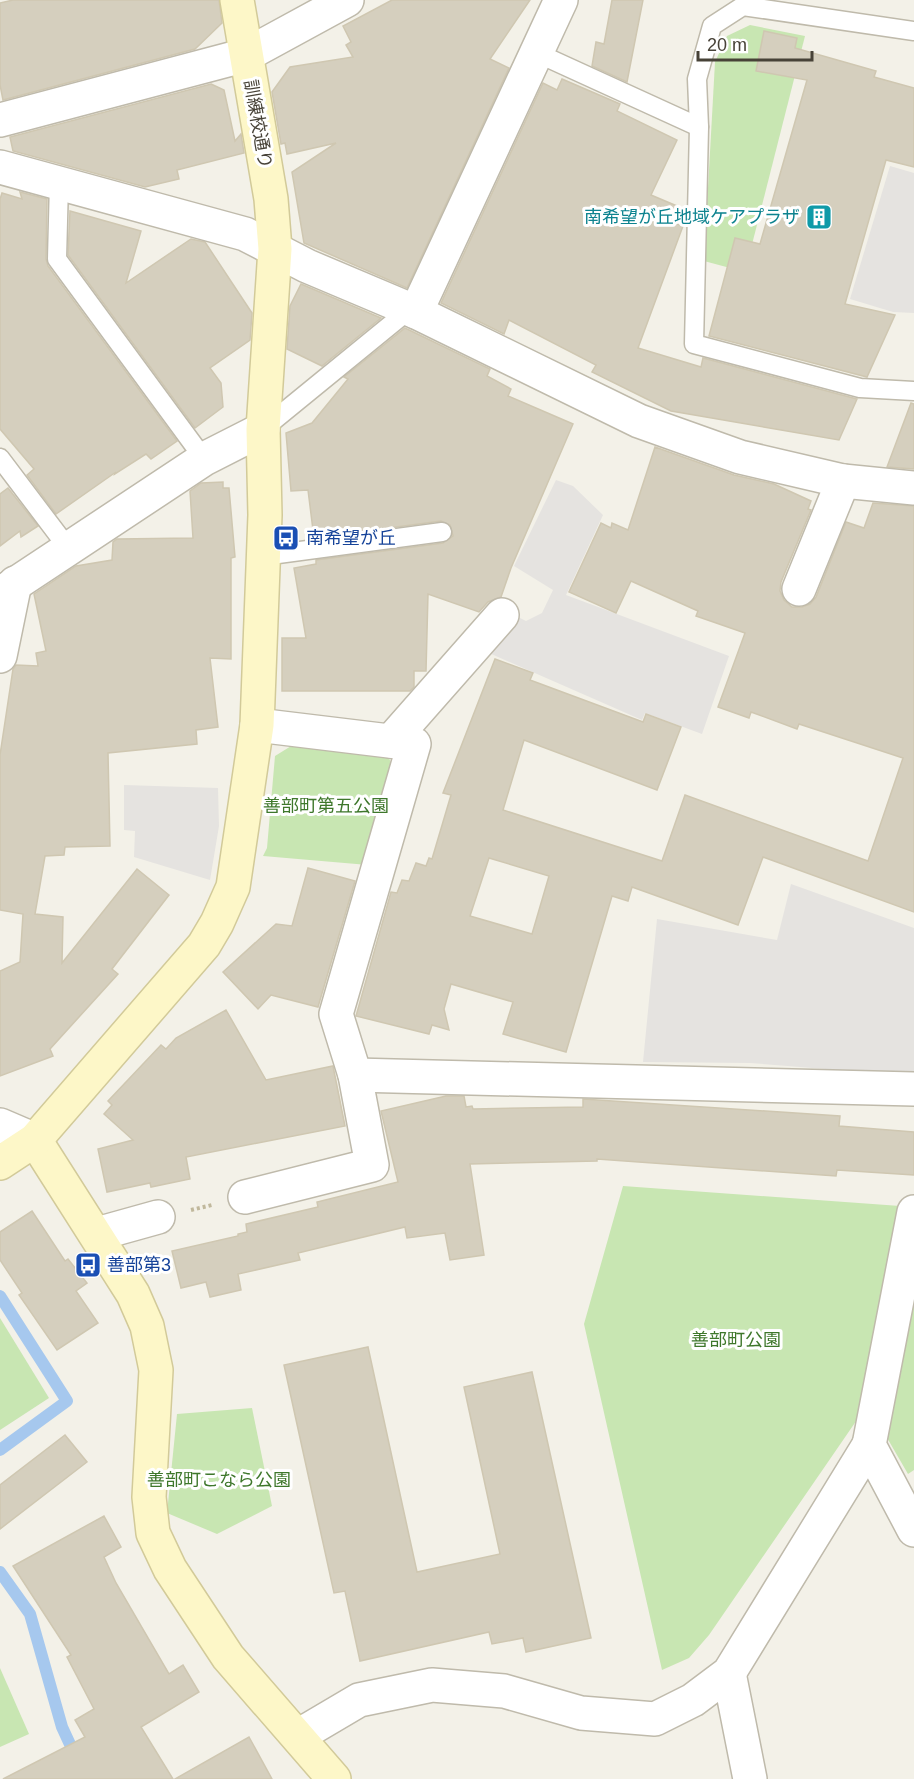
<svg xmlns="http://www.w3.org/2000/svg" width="914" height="1779" viewBox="0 0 914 1779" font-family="Helvetica,'Noto Sans JP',sans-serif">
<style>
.green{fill:#c8e6b2}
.parking{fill:#e5e3e0}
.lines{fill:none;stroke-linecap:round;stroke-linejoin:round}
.stream{stroke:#a6c8ee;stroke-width:12}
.building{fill:#d5cfbe;stroke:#cfc7b1;stroke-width:1.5;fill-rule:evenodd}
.lane-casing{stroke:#bfbaab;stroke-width:21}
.street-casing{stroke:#bfbaab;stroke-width:36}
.secondary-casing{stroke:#d2ca99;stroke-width:36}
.path{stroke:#c0b89c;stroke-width:4;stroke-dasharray:3 3;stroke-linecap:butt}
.lane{stroke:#fff;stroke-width:18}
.street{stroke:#fff;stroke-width:33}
.secondary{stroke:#fdf7c8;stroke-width:33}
.labels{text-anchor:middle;stroke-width:6;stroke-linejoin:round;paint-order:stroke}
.street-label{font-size:18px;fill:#474237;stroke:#fff}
.culture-label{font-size:18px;fill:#0d838f;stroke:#fff;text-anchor:end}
.transit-label{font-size:18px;fill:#164399;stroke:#fff;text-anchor:start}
.park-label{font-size:18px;fill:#3e772b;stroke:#fff}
</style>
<rect width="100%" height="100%" fill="#f3f1e8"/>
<!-- green -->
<g class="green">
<polygon points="750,25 805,36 745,272 704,261 715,62 727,36"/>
<polygon points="296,743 388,755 393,769 368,865 263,856 267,848 275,756"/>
<polygon points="623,1186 914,1207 914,1470 908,1474 886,1436 894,1366 709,1635 689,1658 662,1670 584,1324"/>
<polygon points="0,1318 49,1398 0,1430"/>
<polygon points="252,1408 272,1506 217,1534 167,1513 177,1414"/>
<polygon points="0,1668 29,1734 0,1747"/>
</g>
<!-- parking -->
<g class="parking">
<polygon points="890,166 914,173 914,313 893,312 850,299"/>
<polygon points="556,480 573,486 603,515 566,595 729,656 702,734 645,713 642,720 480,649 514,615 526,621 542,613 553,590 514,566"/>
<polygon points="124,785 218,788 219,826 210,880 134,857 135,831 124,830"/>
<polygon points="791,884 914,928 914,1076 750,1063 643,1062 657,919 777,940"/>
</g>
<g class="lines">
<!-- stream -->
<g class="stream">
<polyline points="0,1296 67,1401 0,1450"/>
<polyline points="0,1572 30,1614 62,1727 86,1779"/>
</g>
</g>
<!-- building -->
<g class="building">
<polygon points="13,0 219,0 222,23 195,49 3,100 0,85 0,3"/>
<polygon points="392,0 530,0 490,59 509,68 407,288 304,243 292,172 336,143 287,154 285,143 281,144 272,92 290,67 353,57 346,45 351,42 343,26"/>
<polygon points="612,0 643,0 627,82 592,66 596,42 604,44"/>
<polygon points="764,31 797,38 795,48 876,71 874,77 914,88 914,167 886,160 845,304 895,315 867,377 709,336 735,238 760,244 807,80 756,71"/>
<polygon points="562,79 620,104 617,111 677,140 651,195 684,209 677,224 683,226 638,348 701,367 703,358 857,399 839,440 671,411 592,372 596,365 509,320 504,334 441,303 543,83 557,90"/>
<polygon points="211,84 224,90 235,141 241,134 244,153 177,170 179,179 145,187 13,151 10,137"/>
<polygon points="20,192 47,199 46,259 48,266 177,441 151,459 146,454 115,474 116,472 56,514 27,475 34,469 0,429 0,199 2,193 22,199"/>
<polygon points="70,211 141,231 126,283 191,239 205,242 252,313 250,340 210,368 221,383 223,407 195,428 68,255"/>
<polygon points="301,284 381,318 322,366 287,349 290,306"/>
<polygon points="405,328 490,369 487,376 511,389 508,396 573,424 511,568 501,597 488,602 479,612 428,594 426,671 414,671 414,687 410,691 282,691 282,638 306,638 294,568 316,564 316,560 443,543 453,536 450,525 441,521 314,538 308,490 291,491 286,433 312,423 348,379 344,377"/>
<polygon points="911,403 914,404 914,469 887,467"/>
<path d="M655,447L734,475L774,484L811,501L808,509L811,510L781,582L780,591L784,600L792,607H802L810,604L816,597L846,522L864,528L873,503L914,506V912L763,857L738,925L632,887L628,901L612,896L566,1052L503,1034L513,1002L451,984L444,1009L449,1030L432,1025L429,1034L356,1016L391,892L397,893L402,880L409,881L416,863L426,866L429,858L432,859L451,795L443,793L495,659L533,673L530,680L643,722L646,714L681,727L657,790L524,740L503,810L662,861L685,795L868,861L903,758L799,724L797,729L751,712L749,718L718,707L745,633L696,616L698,611L631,581L616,613L569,592L601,523L611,528L612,523L628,530ZM489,858L549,876L532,934L470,916Z"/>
<polygon points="223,482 223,488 229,488 235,557 231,558 231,659 210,658 218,727 196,730 197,744 108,753 110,846 65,847 64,855 45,856 35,914 63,917 62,963 137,869 169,895 112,969 118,974 50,1049 53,1056 0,1076 0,971 20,962 23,914 0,910 0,755 13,669 16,665 38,666 36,653 46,651 34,594 76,566 112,560 113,542 117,539 193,538 190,491 201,483"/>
<polygon points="8,488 38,526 21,537 20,531 0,546 0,494"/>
<polygon points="308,868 355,881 318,1007 271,995 258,1009 223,972 276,924 292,926"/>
<polygon points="226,1010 266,1080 333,1066 345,1126 186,1157 190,1179 151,1187 150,1183 107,1192 98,1149 133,1140 104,1114 112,1105 108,1101 161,1045 166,1049 176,1038"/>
<polygon points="446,1096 464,1096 466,1107 472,1106 473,1109 583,1107 583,1099 840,1116 839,1126 914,1132 914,1175 837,1170 836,1176 597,1159 597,1161 470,1164 484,1255 450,1260 445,1233 407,1238 405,1227 298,1253 300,1260 238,1274 241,1290 210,1297 206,1282 181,1288 172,1251 238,1236 238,1234 247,1232 246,1224 318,1207 317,1202 398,1182 381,1111"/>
<polygon points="32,1211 65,1261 68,1259 87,1283 76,1291 98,1323 57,1350 19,1295 22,1293 0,1260 0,1232"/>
<polygon points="368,1347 417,1572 500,1554 464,1387 532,1372 591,1638 526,1652 523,1638 492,1644 489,1632 360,1661 345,1591 334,1593 284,1365"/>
<polygon points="65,1435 87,1462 0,1529 0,1485"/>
<polygon points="104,1516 121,1547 104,1557 116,1583 169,1674 183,1665 199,1692 141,1727 173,1779 3,1779 85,1737 75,1720 94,1709 67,1657 71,1655 13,1566"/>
<polygon points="249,1737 272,1779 175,1779"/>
</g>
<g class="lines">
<defs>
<g id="lane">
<polyline points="914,31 743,6 712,26 697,79 699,127 694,344 860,388 914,391"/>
<polyline points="537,53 699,127"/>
<polyline points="59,183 57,259 204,459"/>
<polyline points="263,429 410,309"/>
<polyline points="0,458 68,548"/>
<polyline points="263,556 442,532"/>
</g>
<g id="street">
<polyline points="0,120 246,55 347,0"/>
<polyline points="0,167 245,234 307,266 416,312 639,421 740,457 843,481 914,488"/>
<polyline points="416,312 561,0"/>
<polyline points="799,589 843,481"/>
<polyline points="0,594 204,459 263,429"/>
<polyline points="0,656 15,583"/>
<polyline points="391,741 502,615"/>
<polyline points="355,1075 914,1089"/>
<polyline points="0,1125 35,1140"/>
<polyline points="245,1197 372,1165 355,1075 336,1014 414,744 257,725"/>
<polyline points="914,1212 869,1445 914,1530"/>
<polyline points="97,1234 158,1217"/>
<polyline points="729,1673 750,1779"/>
<polyline points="298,1736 359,1700 432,1685 504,1691 581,1713 655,1719 693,1700 729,1673 869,1445"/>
</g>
<g id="secondary">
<polyline points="35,1140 133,1294 147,1326 156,1370 149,1497 153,1533 170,1569 228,1657 334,1779"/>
<polyline points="0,1163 35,1140 204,945 217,923 233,887 257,725 265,515 263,429 275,249 271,199 237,0"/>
</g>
</defs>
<!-- lane casing -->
<use href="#lane" class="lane-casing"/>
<!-- street casing -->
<use href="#street" class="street-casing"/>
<!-- secondary casing -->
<use href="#secondary" class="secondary-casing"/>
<!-- path -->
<polyline class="path" points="191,1210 212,1205"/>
<!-- lane -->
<use href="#lane" class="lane"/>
<!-- street -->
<use href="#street" class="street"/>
<!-- secondary -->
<use href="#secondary" class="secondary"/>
</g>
<!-- icons -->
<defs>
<symbol id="building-square" viewBox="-11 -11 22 22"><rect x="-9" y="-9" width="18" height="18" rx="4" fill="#0f9aa8" stroke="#fff"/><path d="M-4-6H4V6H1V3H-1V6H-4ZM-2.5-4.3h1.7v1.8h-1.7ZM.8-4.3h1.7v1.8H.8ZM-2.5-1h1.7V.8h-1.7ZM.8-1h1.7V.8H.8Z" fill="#fff"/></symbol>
<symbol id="bus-square" viewBox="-11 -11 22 22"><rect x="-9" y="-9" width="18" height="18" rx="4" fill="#1a4fb4" stroke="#fff"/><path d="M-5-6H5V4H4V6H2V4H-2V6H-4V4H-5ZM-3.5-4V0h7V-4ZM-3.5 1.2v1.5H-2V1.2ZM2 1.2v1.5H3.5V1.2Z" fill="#fff"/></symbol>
</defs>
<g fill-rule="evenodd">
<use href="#building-square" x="804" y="202" width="30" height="30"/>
<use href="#bus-square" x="271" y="523" width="30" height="30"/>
<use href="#bus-square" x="73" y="1250" width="30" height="30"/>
</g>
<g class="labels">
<!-- street labels -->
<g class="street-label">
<text transform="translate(258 124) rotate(80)" y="6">訓練校通り</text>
</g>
<!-- culture labels -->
<g class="culture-label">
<text x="800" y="223">南希望が丘地域ケアプラザ</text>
</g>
<!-- transit labels -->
<g class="transit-label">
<text x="306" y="544">南希望が丘</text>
<text x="107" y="1271">善部第3</text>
</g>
<!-- park labels -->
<g class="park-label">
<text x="326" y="812">善部町第五公園</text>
<text x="736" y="1346">善部町公園</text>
<text x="219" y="1486">善部町こなら公園</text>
</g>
</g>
<!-- scale -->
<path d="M698 51v9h114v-9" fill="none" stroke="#474237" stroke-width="3"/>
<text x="707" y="51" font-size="18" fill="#474237" stroke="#ffffff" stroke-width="4.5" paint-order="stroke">20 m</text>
</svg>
